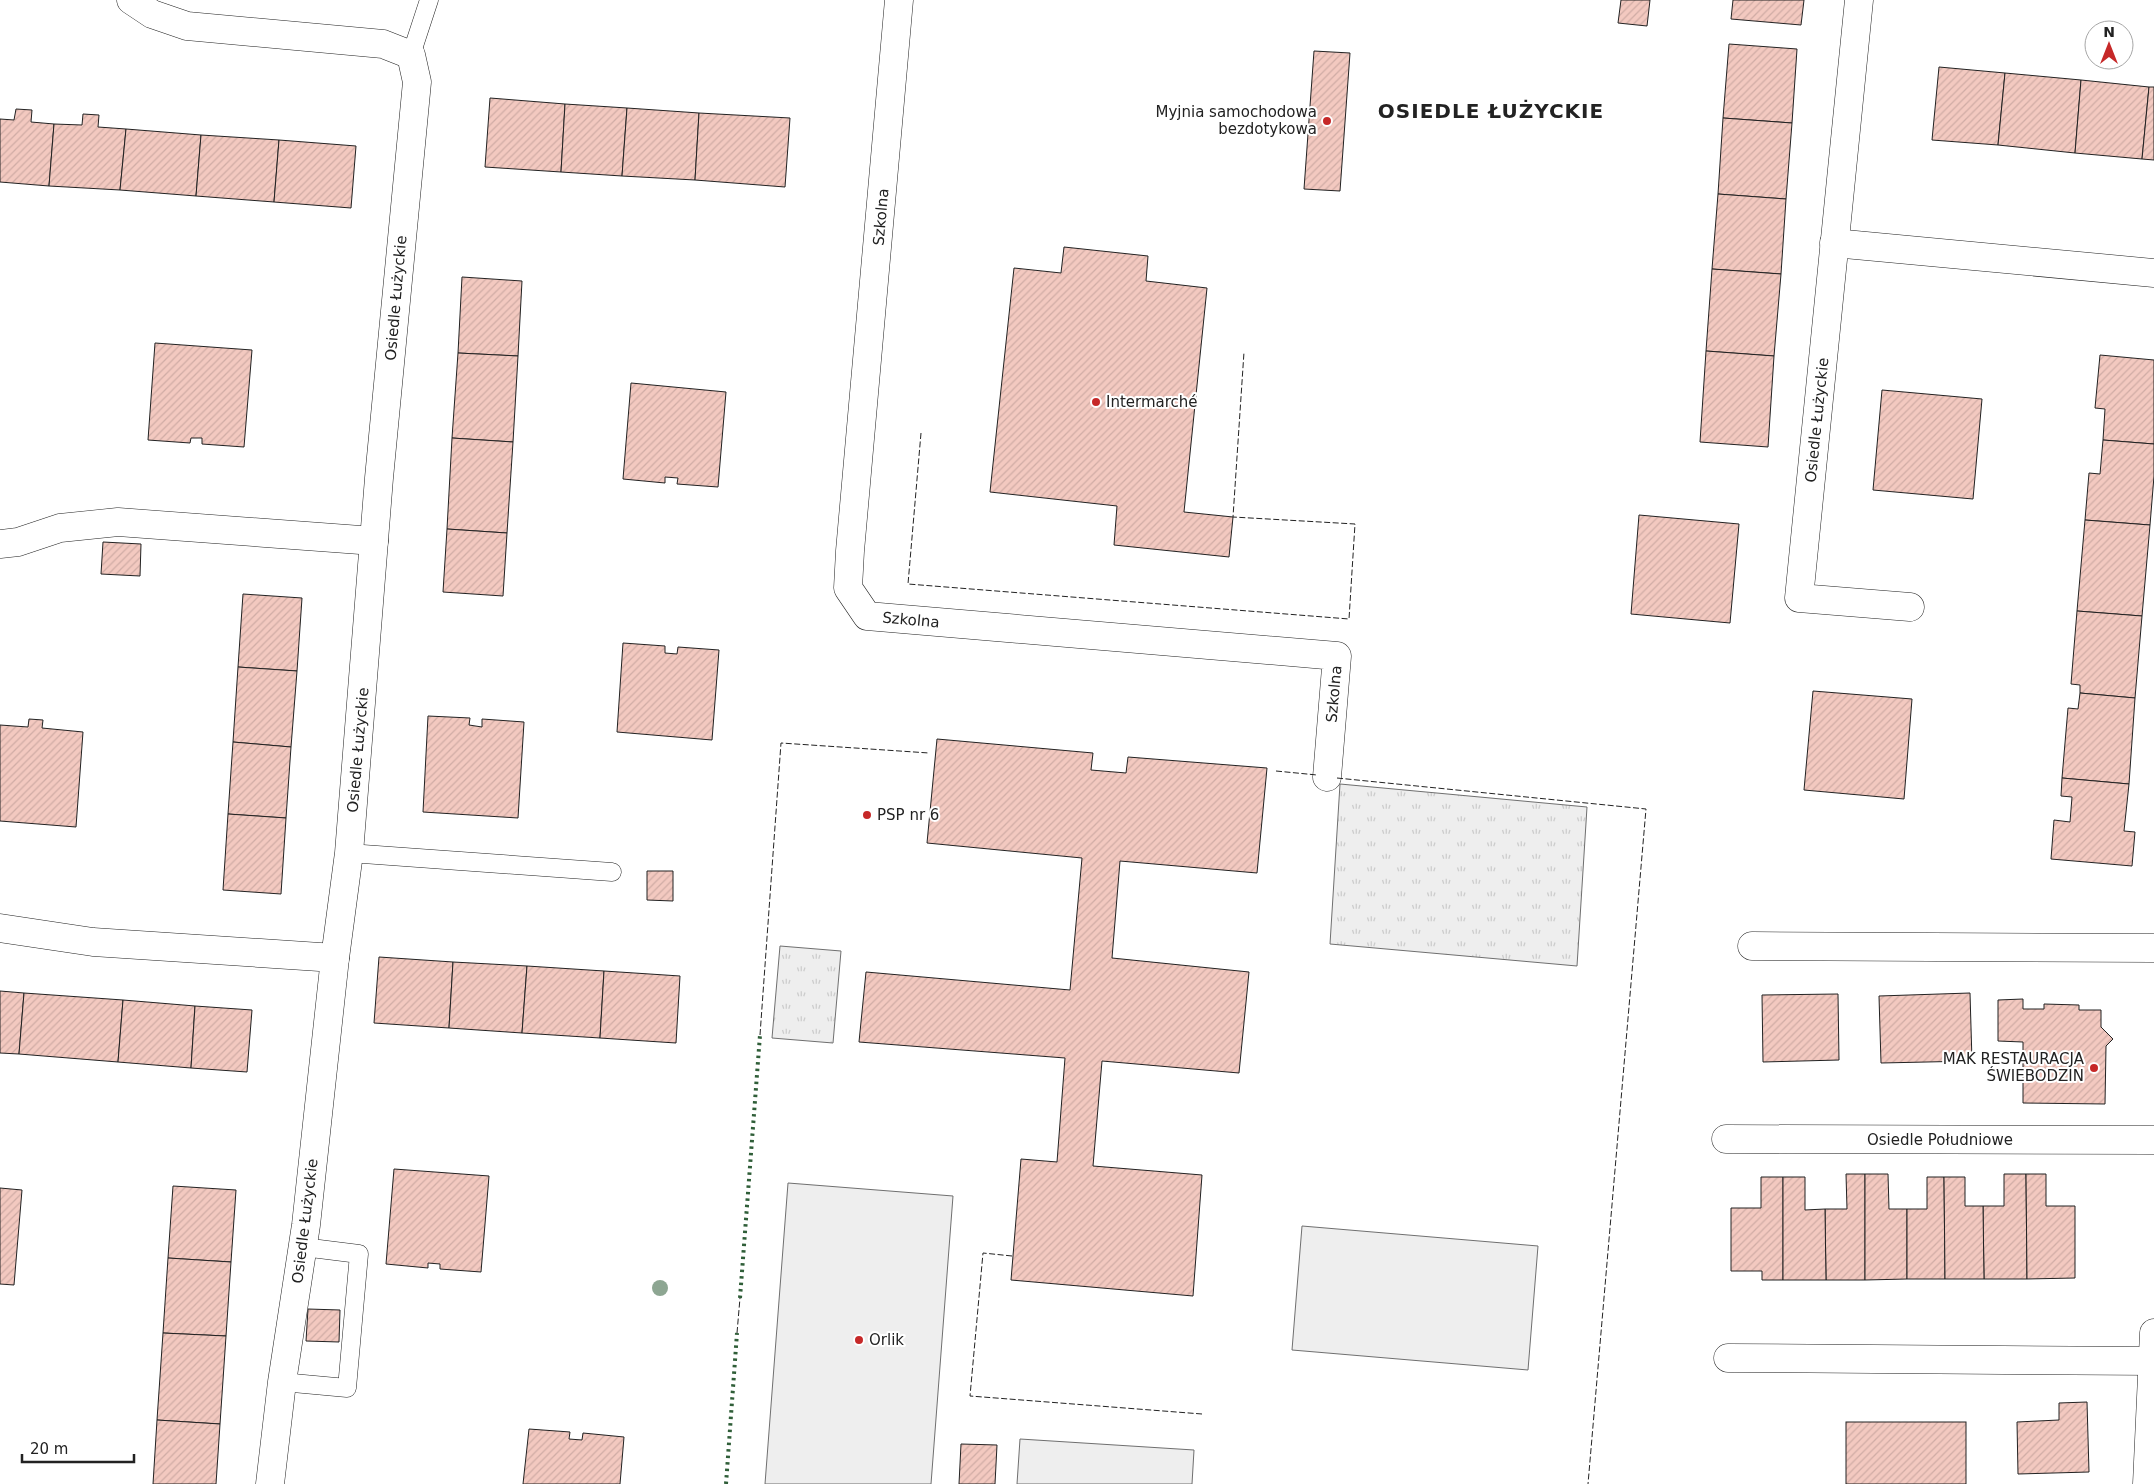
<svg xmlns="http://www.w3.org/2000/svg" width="2154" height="1484" viewBox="0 0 2154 1484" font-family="'DejaVu Sans',sans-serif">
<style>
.grass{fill:#eee;stroke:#6f6f6f}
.park{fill:url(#park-tufts);stroke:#6f6f6f}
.building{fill:url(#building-hatch);stroke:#222}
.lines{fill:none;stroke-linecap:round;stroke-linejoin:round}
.lane-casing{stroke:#222;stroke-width:19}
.street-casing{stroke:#222;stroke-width:29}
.lane{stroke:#fff;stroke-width:18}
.street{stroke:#fff;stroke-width:28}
.hedge{stroke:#2f5e38;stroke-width:4;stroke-dasharray:2.5 4;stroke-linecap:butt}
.fence{stroke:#222;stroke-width:1;stroke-dasharray:6 2.5;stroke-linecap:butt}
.tree{fill:#8da692}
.poi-dot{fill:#c62828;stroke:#fff;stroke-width:2}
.labels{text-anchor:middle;stroke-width:4;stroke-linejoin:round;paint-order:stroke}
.poi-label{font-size:15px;fill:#222;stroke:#fff;text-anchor:start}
.street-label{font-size:15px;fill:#222;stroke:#fff}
.district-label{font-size:20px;font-weight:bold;letter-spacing:1px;fill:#222;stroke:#fff}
</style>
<defs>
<pattern id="park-tufts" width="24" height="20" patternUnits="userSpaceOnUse" patternTransform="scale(1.25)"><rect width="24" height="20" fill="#eee"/><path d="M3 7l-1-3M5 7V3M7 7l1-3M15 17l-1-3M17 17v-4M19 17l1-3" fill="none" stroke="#ccc"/></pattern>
<pattern id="building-hatch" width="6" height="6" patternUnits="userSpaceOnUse" patternTransform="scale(1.25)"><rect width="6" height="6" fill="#f3c9c0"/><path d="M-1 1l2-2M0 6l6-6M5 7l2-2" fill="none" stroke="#d0aca5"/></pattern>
</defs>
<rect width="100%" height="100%" fill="#fff"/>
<!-- grass -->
<g class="grass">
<polygon points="788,1183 953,1196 931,1484 765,1484"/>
<polygon points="1302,1226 1538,1246 1528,1370 1292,1350"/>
<polygon points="1020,1439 1194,1450 1192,1484 1017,1484"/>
</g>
<!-- park -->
<g class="park">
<polygon points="1340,784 1587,807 1577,966 1330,944"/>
<polygon points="780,946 841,951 833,1043 772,1038"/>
</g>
<!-- building -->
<g class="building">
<polygon points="1621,0 1650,0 1647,26 1618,23"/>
<polygon points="1733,0 1804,0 1801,25 1731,19"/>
<polygon points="1729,44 1797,49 1792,123 1723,118"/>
<polygon points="1314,51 1350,53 1340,191 1304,189"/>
<polygon points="1939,67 2005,73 1998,145 1932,140"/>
<polygon points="2005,73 2081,80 2075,153 1998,145"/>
<polygon points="2081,80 2149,87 2142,159 2075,153"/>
<polygon points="2149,87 2154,87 2154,160 2142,159"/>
<polygon points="490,98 565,104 561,172 485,167"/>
<polygon points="565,104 627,108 622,176 561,172"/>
<polygon points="627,108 699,113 695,180 622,176"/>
<polygon points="16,109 32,110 31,122 54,124 49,186 0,182 0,119 14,120"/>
<polygon points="699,113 790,118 785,187 695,180"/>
<polygon points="83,114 99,115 98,127 126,129 120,190 49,186 54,124 82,125"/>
<polygon points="1723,118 1792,123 1786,199 1718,194"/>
<polygon points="126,129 201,135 196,196 120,190"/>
<polygon points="201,135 279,140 274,202 196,196"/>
<polygon points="279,140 356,146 351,208 274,202"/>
<polygon points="1718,194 1786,199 1781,274 1712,269"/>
<polygon points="1064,247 1148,256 1146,281 1207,288 1184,512 1233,517 1229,557 1114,545 1117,506 990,492 1014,268 1061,273"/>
<polygon points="1712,269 1781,274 1774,356 1706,351"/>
<polygon points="462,277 522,281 518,356 458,353"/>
<polygon points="155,343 252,350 244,447 202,444 202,438 191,438 190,443 148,440"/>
<polygon points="1706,351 1774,356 1768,447 1700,442"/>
<polygon points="458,353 518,356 513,442 452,438"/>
<polygon points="2100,355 2154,360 2154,444 2103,440 2105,409 2095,408"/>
<polygon points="631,383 726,392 718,487 677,484 678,478 665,477 665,483 623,479"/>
<polygon points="1882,390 1982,399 1973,499 1873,490"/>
<polygon points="452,438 513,442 507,533 447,529"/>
<polygon points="2103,440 2154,444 2154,476 2150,525 2085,520 2089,473 2100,474"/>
<polygon points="1639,515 1739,524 1730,623 1631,614"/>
<polygon points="2085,520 2150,525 2142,616 2077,611"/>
<polygon points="447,529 507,533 503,596 443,592"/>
<polygon points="103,542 141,544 140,576 101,574"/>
<polygon points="243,594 302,598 297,671 238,667"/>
<polygon points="2077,611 2142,616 2135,698 2080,693 2080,685 2071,684"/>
<polygon points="623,643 665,646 665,653 677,654 678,647 719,650 712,740 617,732"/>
<polygon points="238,667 297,671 291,747 233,742"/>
<polygon points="1813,691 1912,699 1904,799 1804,790"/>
<polygon points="2080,693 2135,698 2129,784 2062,778 2068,708 2078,709"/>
<polygon points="428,716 470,718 469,725 482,727 482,719 524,722 518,818 423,812"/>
<polygon points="29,719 43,720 42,728 83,732 76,827 0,821 0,725 28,727"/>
<polygon points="937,739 1093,753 1091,770 1126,773 1128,757 1267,768 1257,873 1120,861 1112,958 1249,972 1239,1073 1102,1061 1093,1166 1202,1175 1193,1296 1011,1280 1021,1159 1057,1162 1065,1058 859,1042 866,972 1070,990 1082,858 927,843"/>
<polygon points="233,742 291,747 286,818 228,814"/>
<polygon points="2062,778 2129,784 2124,831 2135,832 2132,866 2051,859 2054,820 2070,822 2072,797 2061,796"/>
<polygon points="228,814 286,818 281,894 223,890"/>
<polygon points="647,871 673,871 673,901 647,900"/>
<polygon points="379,957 453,962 449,1028 374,1023"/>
<polygon points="453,962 527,966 522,1033 449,1028"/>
<polygon points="527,966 604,971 600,1038 522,1033"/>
<polygon points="604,971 680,976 676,1043 600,1038"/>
<polygon points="0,991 24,993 19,1054 0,1053"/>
<polygon points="24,993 123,1000 118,1062 19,1054"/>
<polygon points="1970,993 1972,1061 1881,1063 1879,996"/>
<polygon points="1838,994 1839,1060 1763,1062 1762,995"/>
<polygon points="2023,999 2023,1009 2044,1009 2044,1004 2079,1005 2079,1010 2101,1010 2101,1027 2113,1039 2106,1046 2105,1104 2023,1103 2023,1042 1998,1041 1998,1000"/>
<polygon points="123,1000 195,1006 191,1068 118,1062"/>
<polygon points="195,1006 252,1010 247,1072 191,1068"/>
<polygon points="394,1169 489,1176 481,1272 440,1269 440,1264 428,1263 428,1268 386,1264"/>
<polygon points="1846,1174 1865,1174 1865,1280 1826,1280 1825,1209 1847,1209"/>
<polygon points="1865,1174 1888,1174 1889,1209 1907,1209 1907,1279 1865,1280"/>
<polygon points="2004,1174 2026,1174 2027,1279 1984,1279 1983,1206 2004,1206"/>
<polygon points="2026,1174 2046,1174 2046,1206 2075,1206 2075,1278 2027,1279"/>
<polygon points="1761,1177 1783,1177 1783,1280 1762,1280 1762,1271 1731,1271 1731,1208 1761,1208"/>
<polygon points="1783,1177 1805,1177 1805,1210 1825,1209 1826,1280 1783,1280"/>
<polygon points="1927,1177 1944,1177 1945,1279 1907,1279 1907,1209 1927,1209"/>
<polygon points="1944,1177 1965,1177 1965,1206 1983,1206 1984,1279 1945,1279"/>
<polygon points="173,1186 236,1190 231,1262 168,1258"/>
<polygon points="0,1188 22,1190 14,1285 0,1284"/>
<polygon points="168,1258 231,1262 226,1336 163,1333"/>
<polygon points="308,1309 340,1310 339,1342 306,1341"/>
<polygon points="163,1333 226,1336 220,1424 157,1420"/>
<polygon points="2087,1402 2089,1472 2018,1474 2017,1422 2059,1420 2059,1403"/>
<polygon points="157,1420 220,1424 216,1484 153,1484"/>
<rect x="1846" y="1422" width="120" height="62"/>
<polygon points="529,1429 570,1432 569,1439 582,1440 583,1433 624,1437 620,1484 523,1484"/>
<polygon points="961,1444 997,1445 995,1484 959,1484"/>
</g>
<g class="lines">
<defs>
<g id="lane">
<polyline points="411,55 429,0"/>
<polyline points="349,853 612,872"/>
<polyline points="282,1382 347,1388 359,1254 303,1247"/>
</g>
<g id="street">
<polyline points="131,0 152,14 187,26 383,44 411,55 417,82 379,478 349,853 335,958 306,1225 282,1382 270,1484"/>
<polyline points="899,0 850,551 848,588 867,616 1337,656 1327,777"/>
<polyline points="1859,0 1799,598 1910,607"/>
<polyline points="1834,243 2154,273"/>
<polyline points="0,544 18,542 60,528 118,522 374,541"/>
<polyline points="0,928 93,942 335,958"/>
<polyline points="1752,946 2154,948"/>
<polyline points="1726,1139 2154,1140"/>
<polyline points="1728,1358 2154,1361"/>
<polyline points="2147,1484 2154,1333"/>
</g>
</defs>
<!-- lane casing -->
<use href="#lane" class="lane-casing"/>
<!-- street casing -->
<use href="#street" class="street-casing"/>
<!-- lane -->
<use href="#lane" class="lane"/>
<!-- street -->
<use href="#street" class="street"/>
<!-- hedge -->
<g class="hedge">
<polyline points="740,1298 760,1035"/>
<polyline points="726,1484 737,1333"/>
</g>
<!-- fence -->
<g class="fence">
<polyline points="921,433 908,584 1349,619 1355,524 1233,517 1244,352"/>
<polyline points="1276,771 1317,775"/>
<polyline points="1337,778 1646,809 1588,1484"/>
<polyline points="760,1035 781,743 929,753"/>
<polyline points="1012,1256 983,1253 970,1396 1202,1414"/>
<polyline points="737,1333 740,1298"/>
</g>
</g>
<!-- trees -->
<circle class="tree" cx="660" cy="1288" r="8"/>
<!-- markers -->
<g class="poi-dot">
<circle cx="1327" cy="121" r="5"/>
<circle cx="1096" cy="402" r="5"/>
<circle cx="867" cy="815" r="5"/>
<circle cx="2094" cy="1068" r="5"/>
<circle cx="859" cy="1340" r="5"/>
</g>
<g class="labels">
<!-- poi labels -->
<g class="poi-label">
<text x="1317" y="117" text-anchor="end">Myjnia samochodowa<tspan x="1317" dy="17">bezdotykowa</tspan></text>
<text x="1106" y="407">Intermarché</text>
<text x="877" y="820">PSP nr 6</text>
<text x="2084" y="1064" text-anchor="end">MAK RESTAURACJA<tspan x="2084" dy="17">ŚWIEBODZIN</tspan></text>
<text x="869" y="1345">Orlik</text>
</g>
<!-- street labels -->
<g class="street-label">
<text transform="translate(881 217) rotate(-85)" y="5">Szkolna</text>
<text transform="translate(396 298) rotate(-85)" y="5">Osiedle Łużyckie</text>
<text transform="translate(1817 420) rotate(-84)" y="5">Osiedle Łużyckie</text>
<text transform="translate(911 620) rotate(5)" y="5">Szkolna</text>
<text transform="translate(1334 694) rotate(-85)" y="5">Szkolna</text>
<text transform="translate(358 750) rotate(-85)" y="5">Osiedle Łużyckie</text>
<text x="1940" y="1145">Osiedle Południowe</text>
<text transform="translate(305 1221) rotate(-83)" y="5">Osiedle Łużyckie</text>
</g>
<!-- district labels -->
<g class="district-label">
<text x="1491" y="118">OSIEDLE ŁUŻYCKIE</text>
</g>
</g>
<!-- north arrow -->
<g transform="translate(2109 45)"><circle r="24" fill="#ffffff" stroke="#a7a7a7"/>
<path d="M0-4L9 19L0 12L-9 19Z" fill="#c62828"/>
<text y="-8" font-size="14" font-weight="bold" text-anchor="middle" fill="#222222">N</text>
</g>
<!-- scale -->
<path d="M22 1454v8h112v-8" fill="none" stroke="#222222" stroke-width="2.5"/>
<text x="30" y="1454" font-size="15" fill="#222222" stroke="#ffffff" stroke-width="4" paint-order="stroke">20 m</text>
</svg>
